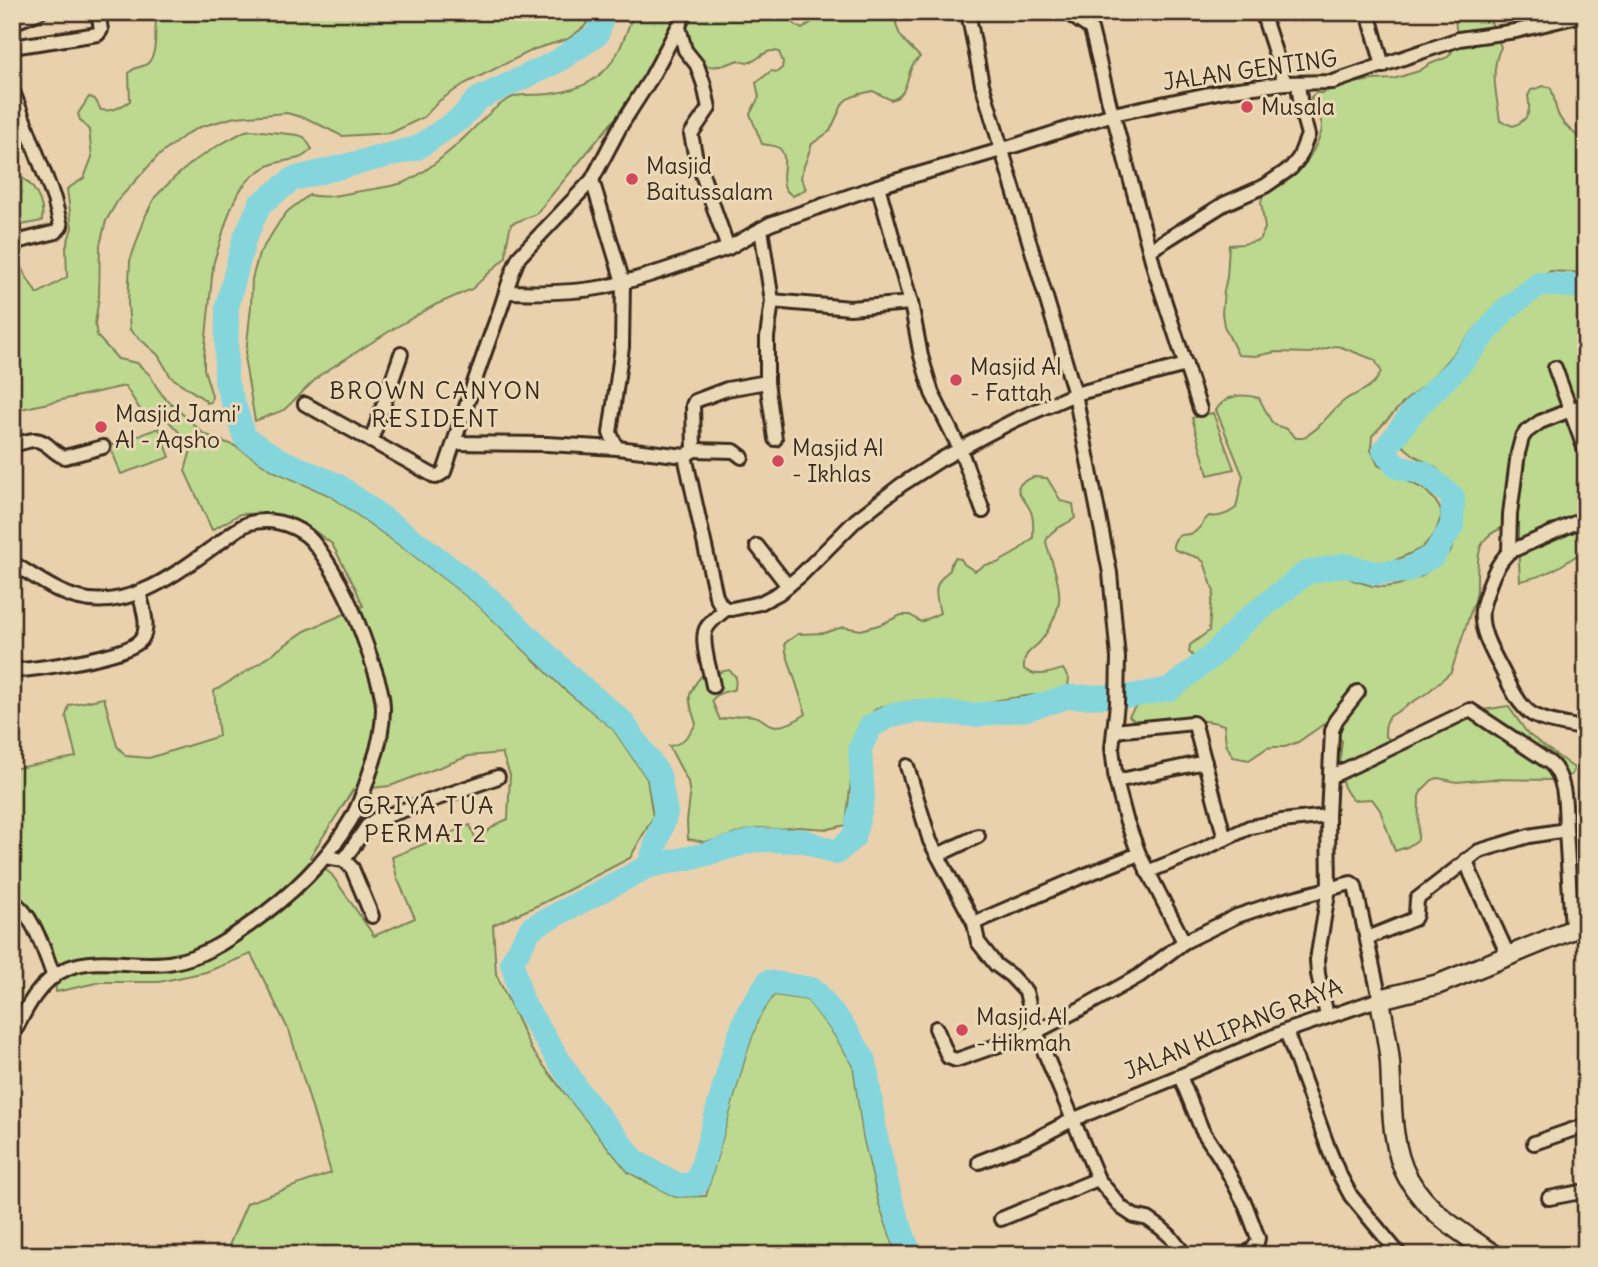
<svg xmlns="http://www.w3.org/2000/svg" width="1598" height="1267" viewBox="0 0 1598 1267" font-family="Delius,sans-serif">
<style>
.green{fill:#bdd990;stroke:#7c8257;stroke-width:2;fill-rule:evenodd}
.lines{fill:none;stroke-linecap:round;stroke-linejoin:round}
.river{stroke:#85d6dc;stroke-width:24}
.street-casing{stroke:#3b2a1e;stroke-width:18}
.secondary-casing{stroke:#3b2a1e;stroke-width:23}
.street{stroke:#ebd8b6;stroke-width:12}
.secondary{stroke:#ebd8b6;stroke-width:18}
.poi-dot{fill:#d1495b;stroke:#ebd8b6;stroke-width:2.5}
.labels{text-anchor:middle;stroke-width:6;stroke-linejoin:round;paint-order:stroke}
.street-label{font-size:23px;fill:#3b2a1e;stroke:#ebd8b6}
.poi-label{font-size:23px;fill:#3b2a1e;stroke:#ebd8b6;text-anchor:start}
.neighbourhood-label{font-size:24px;letter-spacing:2px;fill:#3b2a1e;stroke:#ebd8b6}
</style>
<rect width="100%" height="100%" fill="#ead1ad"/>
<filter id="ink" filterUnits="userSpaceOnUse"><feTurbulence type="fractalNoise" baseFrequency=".0143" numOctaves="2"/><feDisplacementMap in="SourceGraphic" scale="14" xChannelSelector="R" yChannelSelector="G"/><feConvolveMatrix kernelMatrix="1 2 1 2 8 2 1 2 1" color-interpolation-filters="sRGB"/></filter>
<g filter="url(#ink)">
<!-- green -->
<g class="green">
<path d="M158,12H595L584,27L568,39L535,49L464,84L439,101L424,117L391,133L342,136L308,119L287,113L235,117L200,127L188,133L157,157L118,200L106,221L100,245L99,297L95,324L97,336L118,359L137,363L150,375L156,386L164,397L204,434L235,446L274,471L331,496L413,555L479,606L565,690L613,729L647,779L653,817L630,858L543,903L493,925L496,974L531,1049L569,1099L628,1172L675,1197L706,1196L746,1055L759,1017L774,995L807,1000L833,1033L853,1065L863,1136L879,1204L897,1255H225L247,1203L331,1173L290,1033L251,954L206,972L159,982H101L56,992C55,979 56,965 54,953C51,936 26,903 12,893V769L76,757L66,716L69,705L104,698L117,746L126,756L149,758L219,736L214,691L249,670L305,631L363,606L356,589L332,544L305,524L271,513L240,514L212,530L185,471L192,446L162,414L141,411L125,386L12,411V261L18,263L37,294L67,277L66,247L72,228L67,189L84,178L92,157L89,130L80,120L78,114L89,97L95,99L101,110C113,112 120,107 130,101L129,73C135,65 142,69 148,63C160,50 152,27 158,12ZM502,753L510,775L508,819L497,824L476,840L470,825L392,857L397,878L415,918L374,936L332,875L310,857L353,790L390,786L469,756Z"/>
<path d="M634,12H791V22L802,29L817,18L820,12H894C898,39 902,38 920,57C917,60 914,63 912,66C906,80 907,96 891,100L873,91L860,94L847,99L843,103L830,131L812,144L802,172L801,178L806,189L793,196C772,184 793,160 779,148C775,145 767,145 762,144L750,114L759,97L756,83L771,71L777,72L782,68L783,62L779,52C760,46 757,70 738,60C729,64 713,70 703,64C697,60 694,51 690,44L658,51L639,90L536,214L511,224L507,242L506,257L472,289L435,305L393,329L320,375L284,410L255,421L245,363L251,306L252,279L259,254L280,221L288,211L309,195C327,199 343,194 361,191C375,189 389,187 403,183C422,176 452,150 467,135C480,123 491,109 507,100C520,92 534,96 549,94C565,92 585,87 598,76C619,61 625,35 634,12Z"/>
<path d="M1454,12H1487L1501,47C1489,71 1497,96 1500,121L1513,126C1529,120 1531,111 1528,96L1531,90L1544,86L1550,87C1555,95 1554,105 1558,114C1563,126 1577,135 1586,143V273L1550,271L1525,284L1490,312L1430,380L1404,402L1372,436L1371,450L1378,465L1425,490L1434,499L1441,510V517L1435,533L1422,548L1394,561L1376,563L1334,560L1315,564L1281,579L1265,592L1252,606L1212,646L1204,656L1198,659L1193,656L1189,652L1190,645L1209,631L1211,604L1214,592L1204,562L1199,558L1175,550L1173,545C1179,527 1188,540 1197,530C1203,525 1203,520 1209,516C1219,518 1228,514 1236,508L1243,476L1216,410C1226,395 1242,393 1259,398L1271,421L1275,425L1287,429L1296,438H1303C1309,434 1315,431 1320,425C1329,416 1337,405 1348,398C1360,392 1377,385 1381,371L1375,360L1341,347L1335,346L1310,353L1276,352L1256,356L1238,355L1224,326L1222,313L1224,291L1227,277L1229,245L1243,244L1260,240L1265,228L1261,202L1263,196C1275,188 1290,181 1299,171C1307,163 1322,137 1322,127C1322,115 1311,108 1311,97L1316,93H1322L1347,84L1373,80L1393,79L1419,71L1430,64L1448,57L1458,43Z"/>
<path d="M252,130L298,135L304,137L312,149C308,152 304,157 299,158C288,161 278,161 268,166C235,183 230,210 220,242C218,251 214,258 213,267L204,357V369L212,396L211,402L206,403L205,400L171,377L158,355L130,330L128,304L130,261L146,215L155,197L174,178L194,161L219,145L245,131Z"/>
<path d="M15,175C33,180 45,203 42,221L12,227V176Z"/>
<path d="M1563,292H1577L1586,295V549C1563,565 1548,576 1520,581L1517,523C1480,533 1478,544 1477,580C1477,591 1477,598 1472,608L1451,672L1427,693L1389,717C1385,724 1385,729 1385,736L1402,748L1477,711L1508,706L1528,734L1574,768L1572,774L1567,777L1553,780L1492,779L1457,782L1438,778L1432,780L1422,790L1419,796L1418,840L1407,847L1395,851L1380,810L1372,799L1353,800C1336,782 1339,764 1342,741L1324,724L1298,742L1285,747H1273L1267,748L1249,760L1233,757L1226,744L1224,725C1207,719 1191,721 1173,720C1161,720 1150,719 1138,724L1129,716L1135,707L1169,695L1190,684L1220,655L1261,619L1311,579L1336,571L1353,580L1372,586L1385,587L1398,585L1422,576L1451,551L1461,522L1453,485L1435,467L1415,456L1398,442L1400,436L1460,373C1470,356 1524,300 1542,294C1548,292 1556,292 1563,292Z"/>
<polygon points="1213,413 1234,469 1208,475 1192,418"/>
<polygon points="159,428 170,457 121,474 110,446"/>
<path d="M1034,477L1047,478L1061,501L1073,504L1075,518C1065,526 1049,529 1046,542C1051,561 1061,582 1059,602C1057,615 1048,632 1040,642C1030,652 1023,653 1024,669C1035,678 1050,673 1063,669L1069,679L1068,686L1064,691L1058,694L1033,695L998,700L985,704L948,707L934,706L922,701L882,706L876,709L866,719L855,743L846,825L828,829L799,827L778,829L758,828L744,831L716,840L704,842L688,839L687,822L690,797L688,782L669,746C682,745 690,734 696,724C688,698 685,695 703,674L705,675L729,670L736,677L735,689C727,692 716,692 712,701L720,720C731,717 742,714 754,716C761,717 763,721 769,724C781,730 796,721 806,714L786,652L785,643L798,634L824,633L843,627L861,630L882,624L901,615H910L921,622L940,613C935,593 932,584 950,570L951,564L955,558L961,559L964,564L975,571L985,565L997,563L1015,553L1033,538C1033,531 1034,522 1032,515C1028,497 1002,488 1034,477Z"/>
</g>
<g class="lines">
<!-- river -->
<g class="river">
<polyline points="604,12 597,35 556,62 478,99 460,119 417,148 293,179 260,204 244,240 227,307 226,381 245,438 280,460 337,485 420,545 487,597 574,681 622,721 659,775 666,813 649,866 531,928 512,962 522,1002 579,1092 636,1162 678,1185 697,1184 734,1052 748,1012 768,982 813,989 843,1026 865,1061 875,1133 891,1200 910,1255"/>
<polyline points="649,866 703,855 755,840 805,841 836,853 854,837 863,798 860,749 870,727 889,716 917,711 974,715 1027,709 1068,697 1131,696 1170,689 1212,656 1244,622 1306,573 1343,565 1376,573 1406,571 1434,555 1452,526 1453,497 1424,473 1397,467 1384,451 1416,408 1455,370 1505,310 1539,284 1586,287"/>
</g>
<defs>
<g id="street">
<polyline points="968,12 982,84 1075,394 1110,573 1118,658 1117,704 1112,748 1116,781 1126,819 1139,854 1184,942"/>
<polyline points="1066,12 1091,29 1110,106 1113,114 1156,275 1200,409"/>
<polyline points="1262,12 1285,83"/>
<polyline points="1368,12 1383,66"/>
<polyline points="12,23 40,12"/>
<polyline points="12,47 98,34 101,30 98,12"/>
<polyline points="12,89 54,199 61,226 56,232 12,243"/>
<polyline points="592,180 623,282 622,347 610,433 617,448 685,456 716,596 720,604 726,609"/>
<polyline points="761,229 772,301 767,337 767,382 775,439"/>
<polyline points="728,248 770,224 878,186"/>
<polyline points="1150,250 1224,204 1265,186 1291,168 1299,158 1308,135 1302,113 1298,84"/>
<path d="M506,292C539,293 572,293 604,287C646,278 687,262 728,248L695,154L691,134L709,108L704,85L697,65L685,50L679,27"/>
<polyline points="772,301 850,308 911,303 921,356 932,393 960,449 983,511"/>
<polyline points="911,303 878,186 1001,150 1113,114 1223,91 1285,83 1333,82 1459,39 1516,31 1586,14"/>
<polyline points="1555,368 1586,453"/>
<path d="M305,404L436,477L444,472C462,419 479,366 499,313C506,294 510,275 519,257L592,180L621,125L651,78L686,12"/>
<polyline points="371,441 401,354"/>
<polyline points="454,443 547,444 617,448"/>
<path d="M12,445C19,444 28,440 35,440C47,440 54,455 65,457L103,447"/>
<polyline points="694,450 734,451 742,457"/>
<polyline points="685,456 694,450 693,405 695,401 727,389 767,382"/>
<path d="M1586,518L1509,552C1498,563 1493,574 1488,589C1486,596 1483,603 1482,610C1479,632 1495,656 1505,676C1511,688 1518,703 1529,712C1541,722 1570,725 1586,729"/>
<polyline points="757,546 788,586"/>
<polyline points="1509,552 1510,514 1518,453 1522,438 1526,432 1540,422 1586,404"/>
<path d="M12,563C33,575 55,592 79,598C131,611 179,571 219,543C228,537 239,526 250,523C269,518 290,523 306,535C314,541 320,551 326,560C347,592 360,626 372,662C377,677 383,693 383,709C383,728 378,749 372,766C365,787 359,808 347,826C322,867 285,900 246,927C224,943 201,957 174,962C141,969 99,955 68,968C38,981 25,1010 12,1037"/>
<path d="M12,671C36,669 127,657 141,640C151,627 142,606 139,592"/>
<path d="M713,686C711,672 700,642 706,629C710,621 719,615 726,609H732L760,603L779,593L801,575L856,520L901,485L940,460L982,437L1015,420L1075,394L1186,365"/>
<polyline points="1114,731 1193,723 1195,725 1225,839"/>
<polyline points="907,766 930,841 974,923 978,942 996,965 1011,976 1026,992 1036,1032 1098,1179 1122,1208 1134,1216 1148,1219 1161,1228 1170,1236 1185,1255"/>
<path d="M1330,777L1470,710L1550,763C1567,778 1565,809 1566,830"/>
<polyline points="1116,781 1205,762"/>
<polyline points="938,855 978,836"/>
<polyline points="325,857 344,860 352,868 372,916"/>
<polyline points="344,860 367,826 375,820 498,777"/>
<polyline points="1466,860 1471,874 1508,955"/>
<polyline points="1147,872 1199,851 1250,827 1282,821 1328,816"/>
<path d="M12,901C34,914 45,954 54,977"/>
<polyline points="974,923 1083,876 1139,854"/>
<polyline points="1367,938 1414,919 1416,915 1417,899 1479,851 1529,836 1566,830 1572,929"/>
<polyline points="1327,1016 1318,974 1317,960 1329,888 1328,816 1332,731 1336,720 1358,692"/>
<polyline points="936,1028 948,1057 956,1060 962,1058 1036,1032 1080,1009 1139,976 1184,942 1237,916 1282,901 1351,883 1355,886 1380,999 1286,1031 1180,1076 1072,1120 1030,1142 979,1162"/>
<polyline points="1286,1031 1329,1150 1338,1172 1351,1196 1400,1255"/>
<path d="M1180,1076L1202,1130L1221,1159L1246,1206L1258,1238C1257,1248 1250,1251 1243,1255"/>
<polyline points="1534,1143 1586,1125"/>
<polyline points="1549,1198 1586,1191"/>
<polyline points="1001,1219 1098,1179"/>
</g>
<path id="secondary" d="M1495,1255C1462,1233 1428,1213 1408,1178C1390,1147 1392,1097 1390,1062C1388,1041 1383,1020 1380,999L1439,984L1586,924"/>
</defs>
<!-- street casing -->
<use href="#street" class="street-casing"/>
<!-- secondary casing -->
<use href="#secondary" class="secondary-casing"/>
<!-- street -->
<use href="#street" class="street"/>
<!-- secondary -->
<use href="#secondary" class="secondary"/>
</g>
</g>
<!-- markers -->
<g class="poi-dot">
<circle cx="1247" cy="107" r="7"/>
<circle cx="632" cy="179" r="7"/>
<circle cx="956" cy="380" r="7"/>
<circle cx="101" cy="427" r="7"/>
<circle cx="778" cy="461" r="7"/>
<circle cx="962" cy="1030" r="7"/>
</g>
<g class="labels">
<!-- street labels -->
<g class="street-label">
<text transform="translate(1250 70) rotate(-8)" y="8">JALAN GENTING</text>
<text transform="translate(1233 1029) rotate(-22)" y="8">JALAN KLIPANG RAYA</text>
</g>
<!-- poi labels -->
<g class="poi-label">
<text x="1261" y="115">Musala</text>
<text x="646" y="174">Masjid<tspan x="646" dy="26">Baitussalam</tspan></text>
<text x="970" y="375">Masjid Al<tspan x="970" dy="26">- Fattah</tspan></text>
<text x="115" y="422">Masjid Jami'<tspan x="115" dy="26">Al - Aqsho</tspan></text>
<text x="792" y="456">Masjid Al<tspan x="792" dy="26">- Ikhlas</tspan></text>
<text x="976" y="1025">Masjid Al<tspan x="976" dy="26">- Hikmah</tspan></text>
</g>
<!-- neighbourhood labels -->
<g class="neighbourhood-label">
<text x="436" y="399">BROWN CANYON<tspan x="436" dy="28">RESIDENT</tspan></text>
<text x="426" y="814">GRIYA TUA<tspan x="426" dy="28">PERMAI 2</tspan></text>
</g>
</g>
<!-- margin -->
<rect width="1598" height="1267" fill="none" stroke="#ebd8b6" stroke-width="42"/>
<rect x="21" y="21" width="1556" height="1225" fill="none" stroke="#3b2a1e" stroke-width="2.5" filter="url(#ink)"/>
</svg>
